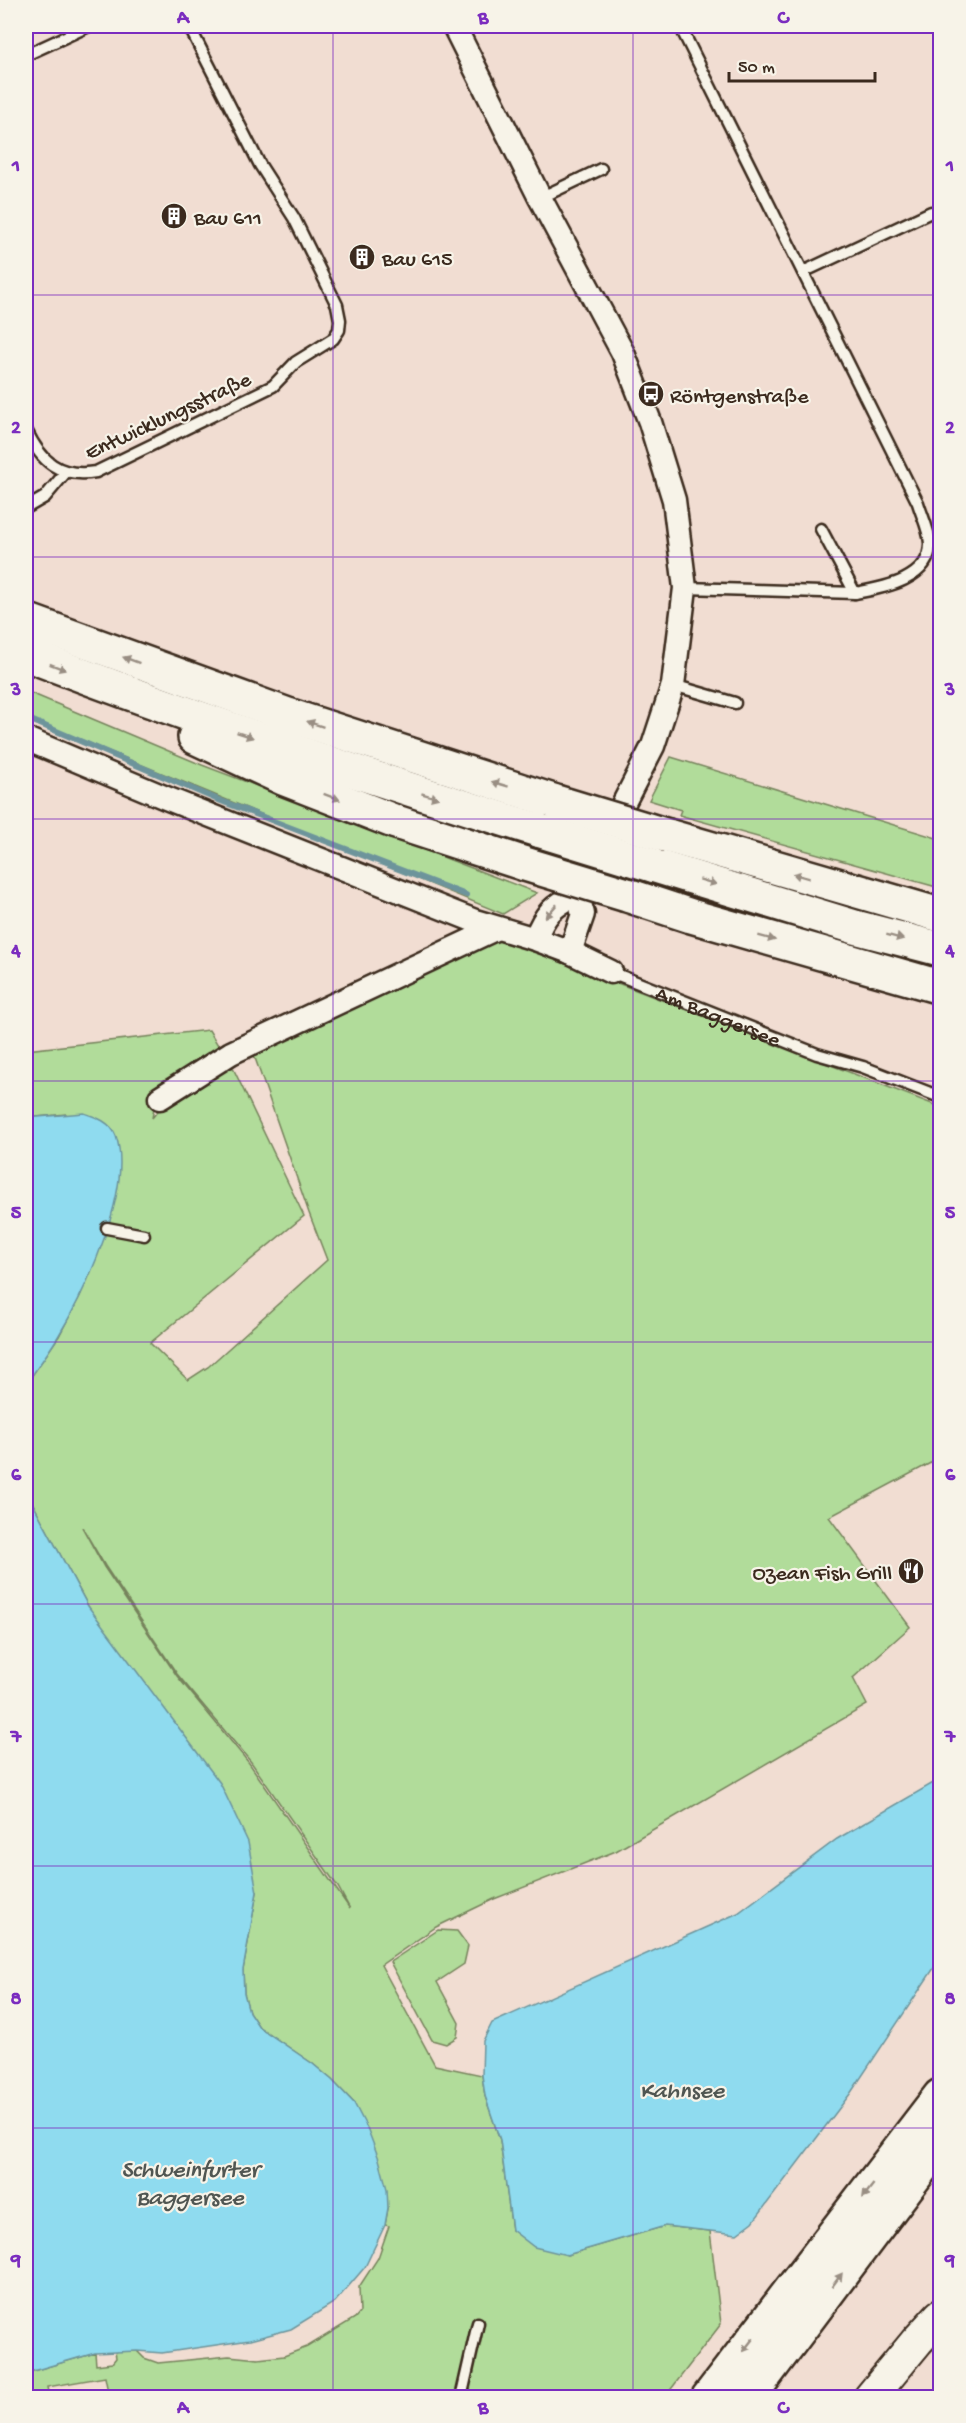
<svg xmlns="http://www.w3.org/2000/svg" width="966" height="2423" viewBox="0 0 966 2423" font-family="'Gochi Hand',sans-serif">
<style>
.green{fill:#b1dc9a;stroke:#76835c;stroke-width:1.5;fill-rule:evenodd}
.water{fill:#8fdbef;stroke:#6d949b;stroke-width:1.5}
.lines{fill:none;stroke-linecap:round;stroke-linejoin:round}
.stream{stroke:#6d949b;stroke-width:6}
.lane-casing{stroke:#3b2a1e;stroke-width:15}
.street-casing{stroke:#3b2a1e;stroke-width:27}
.secondary-casing{stroke:#3b2a1e;stroke-width:36}
.highway-casing{stroke:#3b2a1e;stroke-width:38}
.lane{stroke:#f7f3e8;stroke-width:10}
.street{stroke:#f7f3e8;stroke-width:22}
.secondary{stroke:#f7f3e8;stroke-width:32}
.highway{stroke:#f7f3e8;stroke-width:33}
.highway-bridge-casing{stroke:#3b2a1e;stroke-width:38;stroke-linecap:butt}
.highway-bridge{stroke:#f7f3e8;stroke-width:33}
.oneway{fill:#998e83}
.grid{fill:none;stroke:#7b2cbf;stroke-width:1.5;stroke-opacity:0.55}
.labels{text-anchor:middle;stroke-width:4.5;stroke-linejoin:round;paint-order:stroke}
.poi-label{font-size:22px;fill:#3b2a1e;stroke:#f7f3e8;text-anchor:start}
.street-label{font-size:22px;fill:#3b2a1e;stroke:#f7f3e8}
.water-label{font-size:24px;font-style:italic;fill:#505652;stroke:#f7f3e8}
.neatline{fill:none;stroke:#7b2cbf;stroke-width:2}
.grid-label{font-size:20px;text-anchor:middle;font-weight:bold;fill:#7b2cbf}
</style>
<rect width="100%" height="100%" fill="#f1ddd2"/>
<filter id="ink" filterUnits="userSpaceOnUse"><feTurbulence type="fractalNoise" baseFrequency=".0167" numOctaves="2"/><feDisplacementMap in="SourceGraphic" scale="12" xChannelSelector="R" yChannelSelector="G"/><feConvolveMatrix kernelMatrix="1 2 1 2 8 2 1 2 1" color-interpolation-filters="sRGB"/></filter>
<g filter="url(#ink)">
<!-- green -->
<g class="green">
<polygon points="26,691 202,765 537,893 503,914 26,717"/>
<polygon points="671,757 940,839 940,888 679,815 681,810 649,800"/>
<path d="M495,936L940,1107V1458L829,1517L910,1627L853,1678L867,1705L616,1851L494,1899L436,1927L381,1965L435,2065L482,2075L485,2096L500,2140L512,2230L567,2255L665,2226L710,2231L721,2324L665,2397L116,2398L115,2391L108,2392L105,2377L47,2387L49,2397H26V2373L95,2353L96,2365L112,2363L116,2358L115,2351H137L144,2358L158,2363L229,2356L258,2359L284,2356L307,2347L355,2318L360,2312L359,2287L378,2258L389,2226L385,2225L388,2208L354,2103L332,2080L313,2064L259,2027L249,2012L244,1993L243,1970L257,1892L88,1606L26,1491V1384L59,1336L80,1296L107,1228L117,1190L119,1160L66,1114L26,1118V1050L209,1030L225,1057L158,1088L152,1118L171,1095L229,1063L232,1066L304,1216L150,1343L188,1380L208,1367L327,1260L309,1213L254,1055L263,1041ZM82,1527L105,1566L177,1674L251,1762L338,1887L350,1909L249,1763L177,1676L104,1567Z"/>
<polygon points="438,1930 457,1931 468,1946 464,1964 437,1982 459,2023 457,2037 446,2044 432,2040 390,1962"/>
</g>
<!-- water -->
<g class="water">
<path d="M84,1113C96,1117 111,1122 116,1136C134,1187 86,1290 59,1335C49,1352 37,1368 26,1384V1118Z"/>
<polygon points="26,1491 88,1606 220,1783 248,1842 257,1892 243,1970 244,1993 249,2012 259,2027 313,2064 332,2080 354,2103 368,2130 379,2159 387,2189 388,2208 385,2225 365,2267 335,2302 291,2329 250,2340 162,2353 137,2351 95,2353 26,2373"/>
<polygon points="940,1779 940,1959 850,2094 753,2222 737,2234 665,2226 567,2255 534,2247 512,2230 500,2140 485,2096 482,2075 483,2041 492,2023 738,1913 837,1839"/>
</g>
<g class="lines">
<!-- stream -->
<polyline class="stream" points="26,718 216,799 466,895"/>
<defs>
<g id="lane">
<path d="M680,26L918,503C922,516 929,530 930,543C931,580 882,588 855,593L685,588"/>
<polyline points="26,55 89,26"/>
<polyline points="540,198 601,169"/>
<polyline points="803,272 931,212"/>
<path d="M26,430C41,461 58,478 96,472L273,386L296,362L333,339L339,330L340,320L337,305L294,218L260,165L189,26"/>
<polyline points="26,508 45,497 66,472"/>
<polyline points="821,529 855,593"/>
<polyline points="673,685 735,703"/>
<path id="s1" d="M611,972L817,1054L863,1067L940,1097"/>
<polyline points="107,1228 144,1235"/>
<polyline points="461,2398 478,2323"/>
</g>
<g id="street">
<path d="M454,26L540,198L623,353L650,422L674,500L685,588L673,685L653,746L577,894C553,906 545,913 535,939"/>
<polyline points="26,739 166,798 475,921 535,939 570,952 611,972"/>
<polyline points="570,952 583,914 577,894"/>
<polyline points="160,1098 231,1053 497,928"/>
</g>
<polyline id="secondary" points="870,2398 917,2341 940,2316"/>
<g id="highway">
<polyline points="26,620 288,715 556,802"/>
<path d="M26,654C195,719 367,777 541,831"/>
<polyline points="195,737 283,778 396,822 525,864"/>
<polyline points="668,836 940,915"/>
<polyline points="652,865 855,927 940,949"/>
<polyline points="627,895 691,916 940,987"/>
<polyline points="708,2398 940,2096"/>
<polyline points="748,2398 940,2143"/>
</g>
</defs>
<!-- lane casing -->
<use href="#lane" class="lane-casing"/>
<!-- street casing -->
<use href="#street" class="street-casing"/>
<!-- secondary casing -->
<use href="#secondary" class="secondary-casing"/>
<!-- highway casing -->
<use href="#highway" class="highway-casing"/>
<!-- lane -->
<use href="#lane" class="lane"/>
<!-- street -->
<use href="#street" class="street"/>
<!-- secondary -->
<use href="#secondary" class="secondary"/>
<!-- highway -->
<use href="#highway" class="highway"/>
<defs>
<g id="highway-bridge">
<polyline points="556,802 668,836"/>
<polyline points="541,831 652,865"/>
<polyline points="525,864 627,895"/>
</g>
</defs>
<!-- highway-bridge casing -->
<use href="#highway-bridge" class="highway-bridge-casing"/>
<!-- highway-bridge -->
<use href="#highway-bridge" class="highway-bridge"/>
</g>
<!-- one-way arrows -->
<defs><path id="oneway-solid" d="M-6-.8H1V-3.2L6.5 0L1 3.2V.8H-6Z" transform="scale(1.5)"/></defs>
<g class="oneway">
<use href="#oneway-solid" transform="translate(131 660) rotate(-160)"/>
<use href="#oneway-solid" transform="translate(58 667) rotate(21)"/>
<use href="#oneway-solid" transform="translate(315 724) rotate(-161)"/>
<use href="#oneway-solid" transform="translate(245 735) rotate(19)"/>
<use href="#oneway-solid" transform="translate(500 784) rotate(-163)"/>
<use href="#oneway-solid" transform="translate(430 796) rotate(17)"/>
<use href="#oneway-solid" transform="translate(332 797) rotate(21)"/>
<use href="#oneway-solid" transform="translate(801 876) rotate(-164)"/>
<use href="#oneway-solid" transform="translate(708 882) rotate(17)"/>
<use href="#oneway-solid" transform="translate(551 911) rotate(132)"/>
<use href="#oneway-solid" transform="translate(895 937) rotate(15)"/>
<use href="#oneway-solid" transform="translate(767 938) rotate(15)"/>
<use href="#oneway-solid" transform="translate(868 2191) rotate(128)"/>
<use href="#oneway-solid" transform="translate(837 2280) rotate(-53)"/>
<use href="#oneway-solid" transform="translate(748 2345) rotate(128)"/>
</g>
</g>
<!-- grid -->
<path class="grid" d="M333,26V2398M633,26V2398M26,295H940M26,557H940M26,819H940M26,1081H940M26,1342H940M26,1604H940M26,1866H940M26,2128H940"/>
<!-- icons -->
<defs>
<symbol id="building-disc" viewBox="-11 -11 22 22"><circle r="9.5" fill="#3b2a1e" stroke="#f7f3e8"/><path d="M-4-6H4V6H1V3H-1V6H-4ZM-2.5-4.3h1.7v1.8h-1.7ZM.8-4.3h1.7v1.8H.8ZM-2.5-1h1.7V.8h-1.7ZM.8-1h1.7V.8H.8Z" fill="#fff"/></symbol>
<symbol id="bus-disc" viewBox="-11 -11 22 22"><circle r="9.5" fill="#3b2a1e" stroke="#f7f3e8"/><path d="M-5-6H5V4H4V6H2V4H-2V6H-4V4H-5ZM-3.5-4V0h7V-4ZM-3.5 1.2v1.5H-2V1.2ZM2 1.2v1.5H3.5V1.2Z" fill="#fff"/></symbol>
<symbol id="restaurant-disc" viewBox="-11 -11 22 22"><circle r="9.5" fill="#3b2a1e" stroke="#f7f3e8"/><path d="M-5-6h1v4h1v-4h1v4h1v-4h1v5L-1.5 .5V6h-2V.5L-5-1ZM5-6V6H3V1.5H1.5Q1.5-4 5-6Z" fill="#fff"/></symbol>
</defs>
<g fill-rule="evenodd">
<use href="#building-disc" x="159" y="201" width="30" height="30"/>
<use href="#building-disc" x="347" y="242" width="30" height="30"/>
<use href="#bus-disc" x="636" y="379" width="30" height="30"/>
<use href="#restaurant-disc" x="896" y="1556" width="30" height="30"/>
</g>
<g class="labels">
<!-- poi labels -->
<g class="poi-label">
<text x="194" y="224">Bau 611</text>
<text x="382" y="265">Bau 615</text>
<text x="670" y="402">Röntgenstraße</text>
<text x="892" y="1579" text-anchor="end">Ozean Fish Grill</text>
</g>
<!-- street labels -->
<g class="street-label">
<text transform="translate(167 414) rotate(-25)" y="8">Entwicklungsstraße</text>
<text dy="8" stroke="none"><textPath href="#s1" startOffset="116">Am Baggersee</textPath></text>
</g>
<!-- water labels -->
<g class="water-label">
<text x="682" y="2097">Kahnsee</text>
<text x="190" y="2176">Schweinfurter<tspan x="190" dy="28">Baggersee</tspan></text>
</g>
</g>
<!-- margin -->
<rect width="966" height="2423" fill="none" stroke="#f7f3e8" stroke-width="66"/>
<!-- scale -->
<path d="M729 72v9h146v-9" fill="none" stroke="#3b2a1e" stroke-width="3"/>
<text x="738" y="72" font-size="18" fill="#3b2a1e" stroke="#f7f3e8" stroke-width="4.5" paint-order="stroke">50 m</text>
<rect x="33" y="33" width="900" height="2357" class="neatline"/>
<g class="grid-label">
<text x="183" y="23">A</text>
<text x="483" y="23">B</text>
<text x="783" y="23">C</text>
<text x="16" y="171">1</text>
<text x="950" y="171">1</text>
<text x="16" y="433">2</text>
<text x="950" y="433">2</text>
<text x="16" y="695">3</text>
<text x="950" y="695">3</text>
<text x="16" y="956">4</text>
<text x="950" y="956">4</text>
<text x="16" y="1218">5</text>
<text x="950" y="1218">5</text>
<text x="16" y="1480">6</text>
<text x="950" y="1480">6</text>
<text x="16" y="1742">7</text>
<text x="950" y="1742">7</text>
<text x="16" y="2004">8</text>
<text x="950" y="2004">8</text>
<text x="16" y="2266">9</text>
<text x="950" y="2266">9</text>
<text x="183" y="2413">A</text>
<text x="483" y="2413">B</text>
<text x="783" y="2413">C</text>
</g>
</svg>
